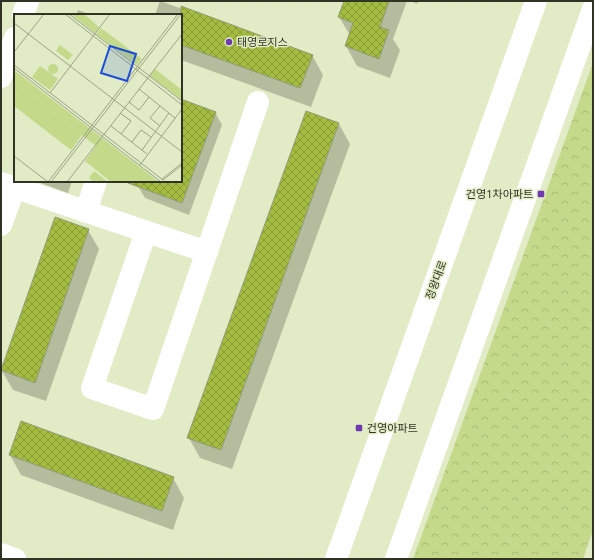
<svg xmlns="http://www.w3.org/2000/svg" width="594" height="560" viewBox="0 0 594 560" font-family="'Noto Sans','Noto Sans KR',sans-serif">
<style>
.park{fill:url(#park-crowns)}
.shadow{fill:#0003}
.building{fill:url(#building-cross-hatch);stroke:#929b78}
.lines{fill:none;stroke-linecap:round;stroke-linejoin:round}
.minor{stroke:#fff;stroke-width:22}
.poi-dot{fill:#6f3ab0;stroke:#e1ecc6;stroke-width:1.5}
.labels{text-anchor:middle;stroke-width:3;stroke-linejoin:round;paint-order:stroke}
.poi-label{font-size:11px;fill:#2f3324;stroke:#e1ecc6;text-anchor:start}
.street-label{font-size:11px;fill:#2f3324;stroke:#e1ecc6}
.inset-road{fill:none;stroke:#9aa285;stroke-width:1}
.view{fill:#1d4ed8;fill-opacity:0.15;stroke:#1d4ed8;stroke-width:2}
.inset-edge{fill:none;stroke:#2f3324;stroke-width:2}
</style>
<defs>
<pattern id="park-crowns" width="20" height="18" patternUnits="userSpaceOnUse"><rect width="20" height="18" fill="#c5d98a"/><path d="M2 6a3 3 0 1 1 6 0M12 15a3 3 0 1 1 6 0" fill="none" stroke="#ab7"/></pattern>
<pattern id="building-cross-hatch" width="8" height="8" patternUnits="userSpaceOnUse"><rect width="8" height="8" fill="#a3bd41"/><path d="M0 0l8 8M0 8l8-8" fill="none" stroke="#859a36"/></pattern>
</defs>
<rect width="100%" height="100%" fill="#e1ecc6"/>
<!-- park -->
<polygon class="park" points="593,63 593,530 583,559 413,559"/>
<!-- shadow -->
<g class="shadow">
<polygon points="160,1 312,55 323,75 311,107 181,60 181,15 155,15"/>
<polygon points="345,1 407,1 393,39 400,50 390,78 357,66 346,46 350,35 339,17"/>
<polygon points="410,1 418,1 417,4"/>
<polygon points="78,10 92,15 76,15"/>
<polygon points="181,100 215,112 222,125 189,215 145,198 138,186 140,181 181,181"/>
<polygon points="339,124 350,144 232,469 200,458 189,438"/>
<polygon points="35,181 72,181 68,193"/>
<polygon points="55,218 88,230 99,249 46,401 13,390 2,371"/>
<polygon points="10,455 173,478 184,498 173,530 21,475"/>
</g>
<!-- building -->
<g class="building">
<polygon points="344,1 389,1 380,27 389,30 379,59 345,46 353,23 338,17"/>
<polygon points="181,6 313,55 300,88 181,45"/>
<polygon points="181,99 216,112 182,203 128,183 129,181 181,181"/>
<polygon points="306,111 339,123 221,450 187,438"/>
<polygon points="55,217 89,229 35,383 1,370"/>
<polygon points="21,421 174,477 162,511 9,455"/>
</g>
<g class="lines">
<!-- minor -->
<g class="minor">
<polyline points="23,15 28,1"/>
<polyline points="1,77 15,38"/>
<polyline points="1,183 207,252"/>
<polyline points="86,212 96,181"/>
<polyline points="1,225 15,187"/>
<polyline points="146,232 92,388 153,409 258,102"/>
<polyline points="1,554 15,559"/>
<polyline points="336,559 536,1"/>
<polyline points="396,559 593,9"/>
</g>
</g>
<!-- markers -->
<g class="poi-dot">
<circle cx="229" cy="42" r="4"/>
<rect x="537" y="190" width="8" height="8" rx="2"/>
<rect x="355" y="424" width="8" height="8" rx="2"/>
</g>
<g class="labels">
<!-- poi labels -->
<g class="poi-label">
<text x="237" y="46">태영로지스</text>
<text x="533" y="198" text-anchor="end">건영1차아파트</text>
<text x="367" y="432">건영아파트</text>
</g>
<!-- street labels -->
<g class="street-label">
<text transform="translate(436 280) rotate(-70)" y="4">정왕대로</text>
</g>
</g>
<!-- overview -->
<g transform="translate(14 14)">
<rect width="168" height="168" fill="#e1ecc6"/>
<path d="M46,31L59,41L54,46L42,37ZM34 55a5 5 0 1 1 10 0a5 5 0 1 1-10 0ZM0,68L68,121L57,136L0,92ZM80,157L94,168H80L75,164Z" fill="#c5d98a"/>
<path d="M57,0H70L85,13L81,19ZM87,14L128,45L123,51L82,20ZM26,52L44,65L36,76L18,63ZM141,55L168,76V86L136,62ZM0,56L145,168H97L71,147L82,132L0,68Z" fill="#c5d98a"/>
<path class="inset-road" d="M51,0L168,91M55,0L168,87M0,9L168,138M0,38L30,0M0,51L149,166M0,54L147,168M125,75L161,104M36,79L96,0M115,88L125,96L135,83M146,92L136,104L146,112M106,99L117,107L107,120M97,112L133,140M118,128L127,116L137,123M128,136L155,99M0,142L34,168M126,151L168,95M148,165L168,149M149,166L168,151M34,168L164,0M37,168L167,0M53,168L168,20"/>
<path class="view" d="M96,32L122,40L113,67L87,59Z"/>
<rect width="168" height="168" class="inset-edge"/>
</g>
<!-- border -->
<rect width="594" height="560" fill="none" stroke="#2f3324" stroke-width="4"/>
</svg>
